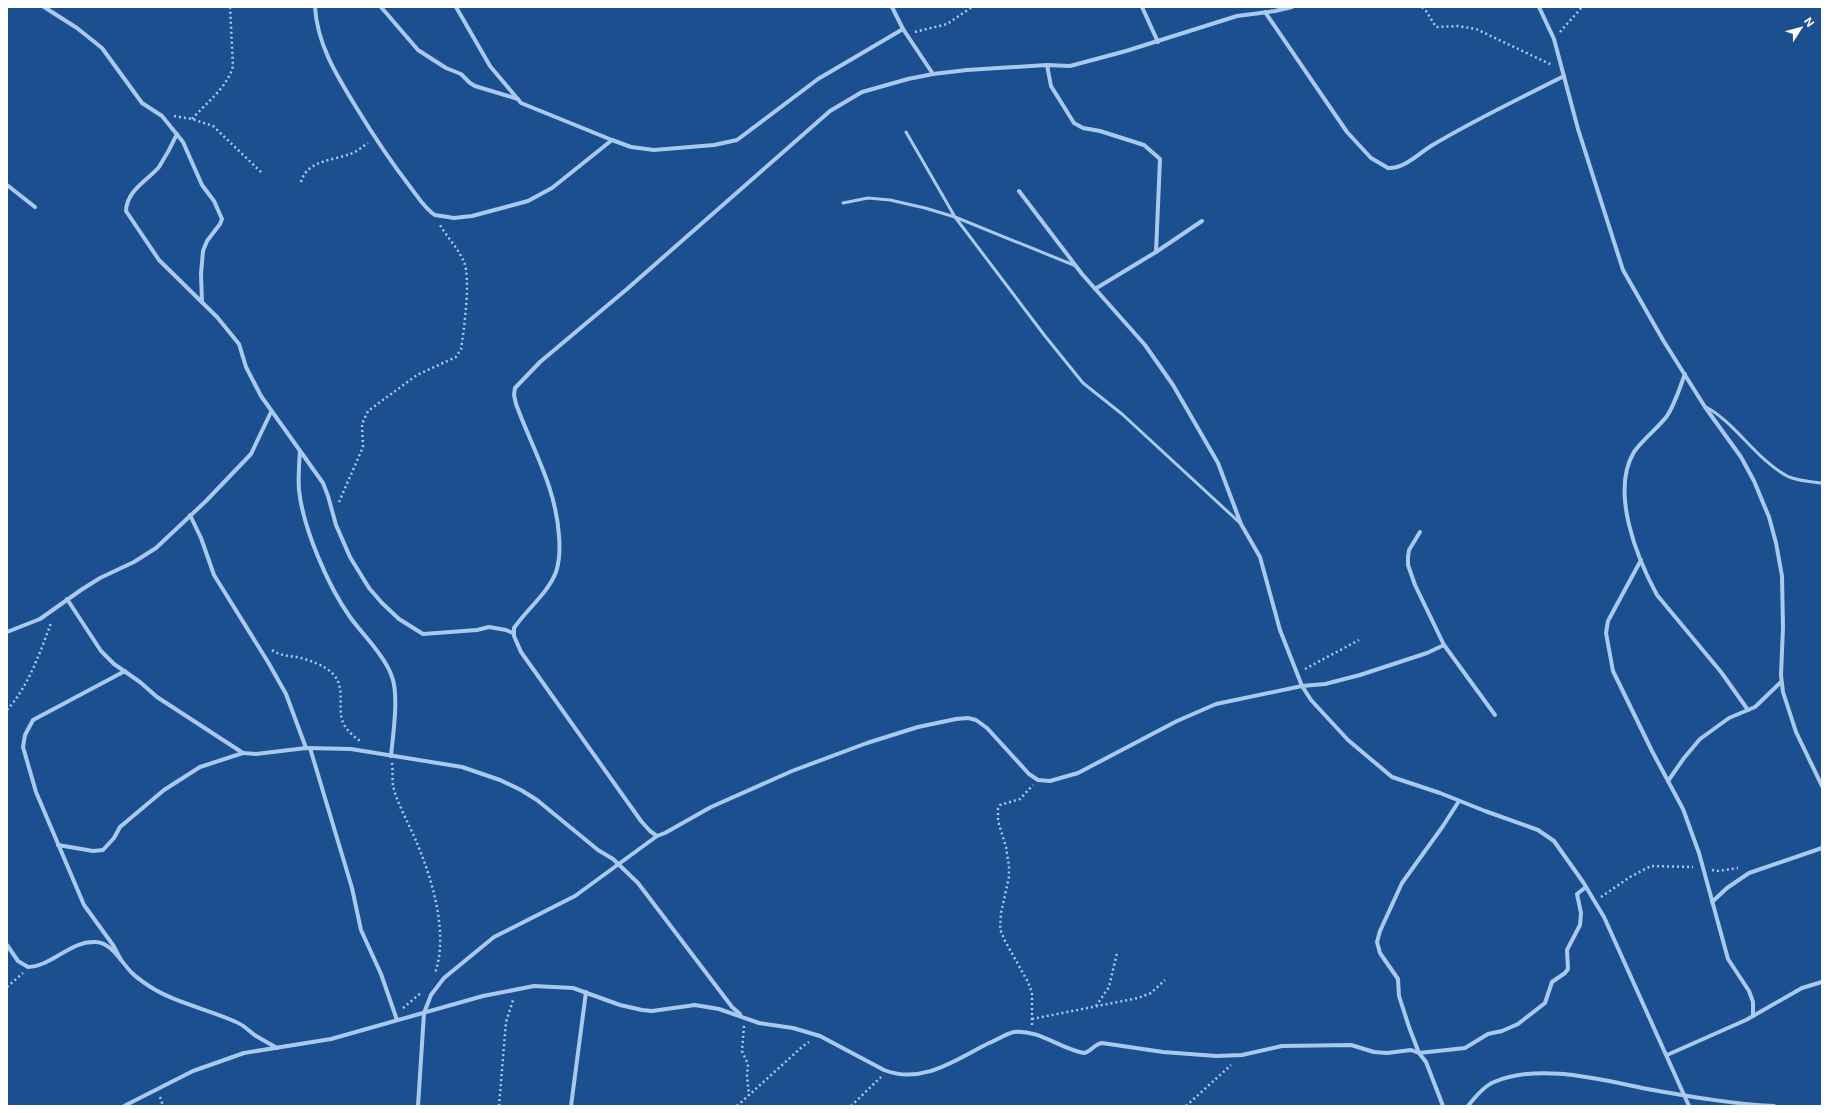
<svg xmlns="http://www.w3.org/2000/svg" width="1829" height="1113" viewBox="0 0 1829 1113" font-family="Inter,sans-serif">
<style>
.lines{fill:none;stroke-linecap:round;stroke-linejoin:round}
.path{stroke:#a9c9ee;stroke-width:2.5;stroke-dasharray:2 3;stroke-linecap:butt}
.service{stroke:#a9c9ee;stroke-width:3}
.minor{stroke:#a9c9ee;stroke-width:4}
</style>
<rect width="100%" height="100%" fill="#1b4f8f"/>
<g class="lines">
<!-- path -->
<g class="path">
<polyline points="1422,7 1426,11 1436,27 1458,26 1476,29 1552,65"/>
<polyline points="915,32 947,24 972,7"/>
<polyline points="1560,32 1582,7"/>
<polyline points="174,116 192,119 213,126 261,172"/>
<path d="M192,119C207,102 227,88 233,66L230,7"/>
<path d="M301,182C307,160 332,161 350,154C357,152 362,147 368,143"/>
<path d="M339,502L363,447L362,424L368,411L417,375L456,357L461,349C464,329 471,279 464,262C458,248 447,237 440,225"/>
<path d="M272,650C282,657 290,655 301,658C312,661 326,666 334,675C345,688 338,705 342,720C345,729 353,736 360,741"/>
<polyline points="1305,669 1359,640"/>
<path d="M7,710C28,687 40,653 51,623"/>
<path d="M392,763C393,770 392,778 393,785C395,799 410,826 416,841C432,878 449,934 435,973"/>
<polyline points="1712,870 1718,871 1738,868"/>
<polyline points="1601,897 1630,877 1651,866 1693,867"/>
<polyline points="7,987 23,973"/>
<polyline points="1096,1006 1109,987 1117,953"/>
<polyline points="403,1008 422,992"/>
<polyline points="1032,1019 1138,998 1151,993 1165,980"/>
<polyline points="1032,1025 1032,993 1028,982 1005,941 1000,929 1001,913 1009,877 1009,866 1006,847 998,821 998,809 1000,805 1020,799 1033,785"/>
<polyline points="744,1026 742,1051 748,1064 747,1076 749,1095"/>
<polyline points="160,1097 163,1106"/>
<polyline points="499,1106 506,1022 513,1000"/>
<polyline points="737,1106 803,1046 809,1042"/>
<polyline points="851,1106 881,1077"/>
<polyline points="1186,1106 1231,1065"/>
</g>
<!-- service -->
<g class="service">
<polyline points="906,132 955,217 1045,336 1083,383 1122,414 1240,523"/>
<polyline points="843,203 868,198 890,200 925,208 955,217 1076,266"/>
<path d="M1706,407C1736,423 1757,461 1789,477C1799,481 1811,482 1822,483"/>
</g>
<!-- minor -->
<g class="minor">
<polyline points="44,7 77,28 102,48 142,103 162,116 183,142 202,185 214,201 222,219 220,224 207,241 203,251 201,274 202,302"/>
<path d="M315,7C317,44 337,76 356,107C373,135 391,162 411,188C418,197 426,210 435,215L454,218L472,216L528,201L552,188L612,140"/>
<polyline points="381,7 418,50 446,68 461,74 470,83 475,86 518,99"/>
<polyline points="456,7 490,66 521,103 612,140 631,147 654,150 714,145 737,140 818,79 903,29"/>
<polyline points="892,7 903,29 933,74"/>
<polyline points="1142,7 1158,42"/>
<path d="M1292,7L1275,11L1237,16L1126,51L1070,66L1047,65L967,70L933,74L908,79L862,92L830,111L627,289L540,362L515,388L514,395L516,404C532,448 556,487 559,536C560,548 560,560 556,572C548,593 527,609 514,628V636L521,652L641,821L650,831L657,836L665,833L711,807L792,771L867,743L918,727L956,719L968,718L976,720L987,728L1029,774L1038,780L1050,781L1078,773L1177,721L1216,704L1302,686L1325,684L1360,675L1427,653L1444,645"/>
<polyline points="1539,7 1554,39 1578,129 1623,270 1663,340 1705,407 1741,457 1754,481 1769,517 1776,543 1782,576 1783,627 1781,675 1783,692 1796,732 1822,786"/>
<path d="M1265,12L1347,132L1371,158L1388,168C1404,169 1418,154 1431,146C1474,120 1519,99 1564,76"/>
<polyline points="1047,65 1051,86 1074,123 1083,128 1100,131 1144,145 1160,159 1156,252"/>
<path d="M177,134C172,145 166,156 159,167C147,181 127,190 126,211L159,260L217,317L239,344L246,367L261,396L323,483L328,496L336,525L350,557L369,588L382,603L399,619L423,634L477,630L489,627L506,630L513,633"/>
<polyline points="7,185 35,207"/>
<polyline points="1019,191 1082,274 1145,345 1173,385 1218,463 1241,524 1260,557 1280,630 1302,686 1311,700 1348,740 1392,777 1440,793 1485,811 1538,830 1554,841 1583,882 1604,917 1689,1106"/>
<polyline points="1095,289 1156,252 1202,221"/>
<path d="M1685,374C1680,387 1675,404 1667,416C1657,429 1643,439 1634,452C1610,492 1637,558 1657,595L1721,672L1748,710"/>
<path d="M300,451C299,464 298,477 299,490C303,528 328,586 350,617C363,635 385,656 392,677C399,695 393,735 391,756"/>
<polyline points="190,515 201,538 214,575 268,662 286,694 306,748"/>
<polyline points="1420,532 1409,550 1408,557 1408,565 1415,585 1444,645 1495,715"/>
<polyline points="1641,560 1608,621 1606,633 1613,671 1652,751 1683,809 1699,853 1728,959 1749,991 1753,1002 1753,1016"/>
<polyline points="67,599 101,651 114,664 140,682 157,697 243,753 256,754 306,748 351,749 462,767 500,780 521,790 537,800 598,850 613,859 638,883 732,1007 740,1014"/>
<polyline points="7,632 40,619 81,590 100,578 134,562 156,548 206,501 251,454 271,412"/>
<polyline points="310,748 352,888 361,930 381,974 397,1020"/>
<polyline points="1668,781 1684,758 1700,739 1729,718 1755,707 1781,682"/>
<polyline points="1459,801 1443,826 1402,883 1380,931 1377,942 1380,953 1398,979 1399,996 1409,1027 1419,1053 1465,1048 1488,1034 1502,1031 1518,1024 1545,1003 1552,982 1565,973 1568,969 1567,950 1580,925 1581,913 1577,894 1586,887"/>
<polyline points="58,845 93,851 103,850 114,838 120,827 164,790 200,767 243,753"/>
<polyline points="1712,902 1727,888 1749,873 1822,848"/>
<path d="M7,945L18,961L28,967C53,966 71,940 96,942C112,943 121,962 132,973C137,978 143,982 149,986C175,1003 208,1009 236,1022C244,1025 249,1031 256,1036C263,1040 270,1044 277,1048"/>
<polyline points="121,960 113,945 84,905 36,792 23,747 25,735 33,720 125,671"/>
<polyline points="1667,1055 1746,1020 1802,988 1822,982"/>
<path d="M124,1106L193,1071L244,1053L331,1039L483,996L534,986L573,988L620,1005L642,1010L652,1011L695,1005L719,1009L759,1023L793,1028L820,1036L884,1070C922,1085 955,1060 989,1043C997,1040 1005,1034 1014,1032C1038,1029 1061,1049 1084,1053C1091,1052 1094,1044 1102,1043L1163,1052L1216,1056L1242,1055L1282,1046L1351,1045L1374,1052L1387,1053L1411,1050L1419,1053L1426,1062L1443,1106"/>
<polyline points="418,1106 424,1013 431,995 444,978 494,937 575,896 657,836"/>
<polyline points="571,1106 586,992"/>
<path d="M1468,1106C1475,1097 1484,1086 1494,1082C1541,1062 1605,1081 1653,1090C1693,1097 1733,1104 1774,1106"/>
</g>
</g>
<!-- border -->
<rect width="1829" height="1113" fill="none" stroke="#ffffff" stroke-width="16"/>
<!-- north arrow -->
<g transform="translate(1801 28) rotate(54)" stroke="#1b4f8f" stroke-width="3" paint-order="stroke">
<path d="M0-3L7 15L0 10L-7 15Z" fill="#ffffff"/>
<text y="-6" font-size="11" font-weight="bold" text-anchor="middle" fill="#ffffff">N</text>
</g>
</svg>
